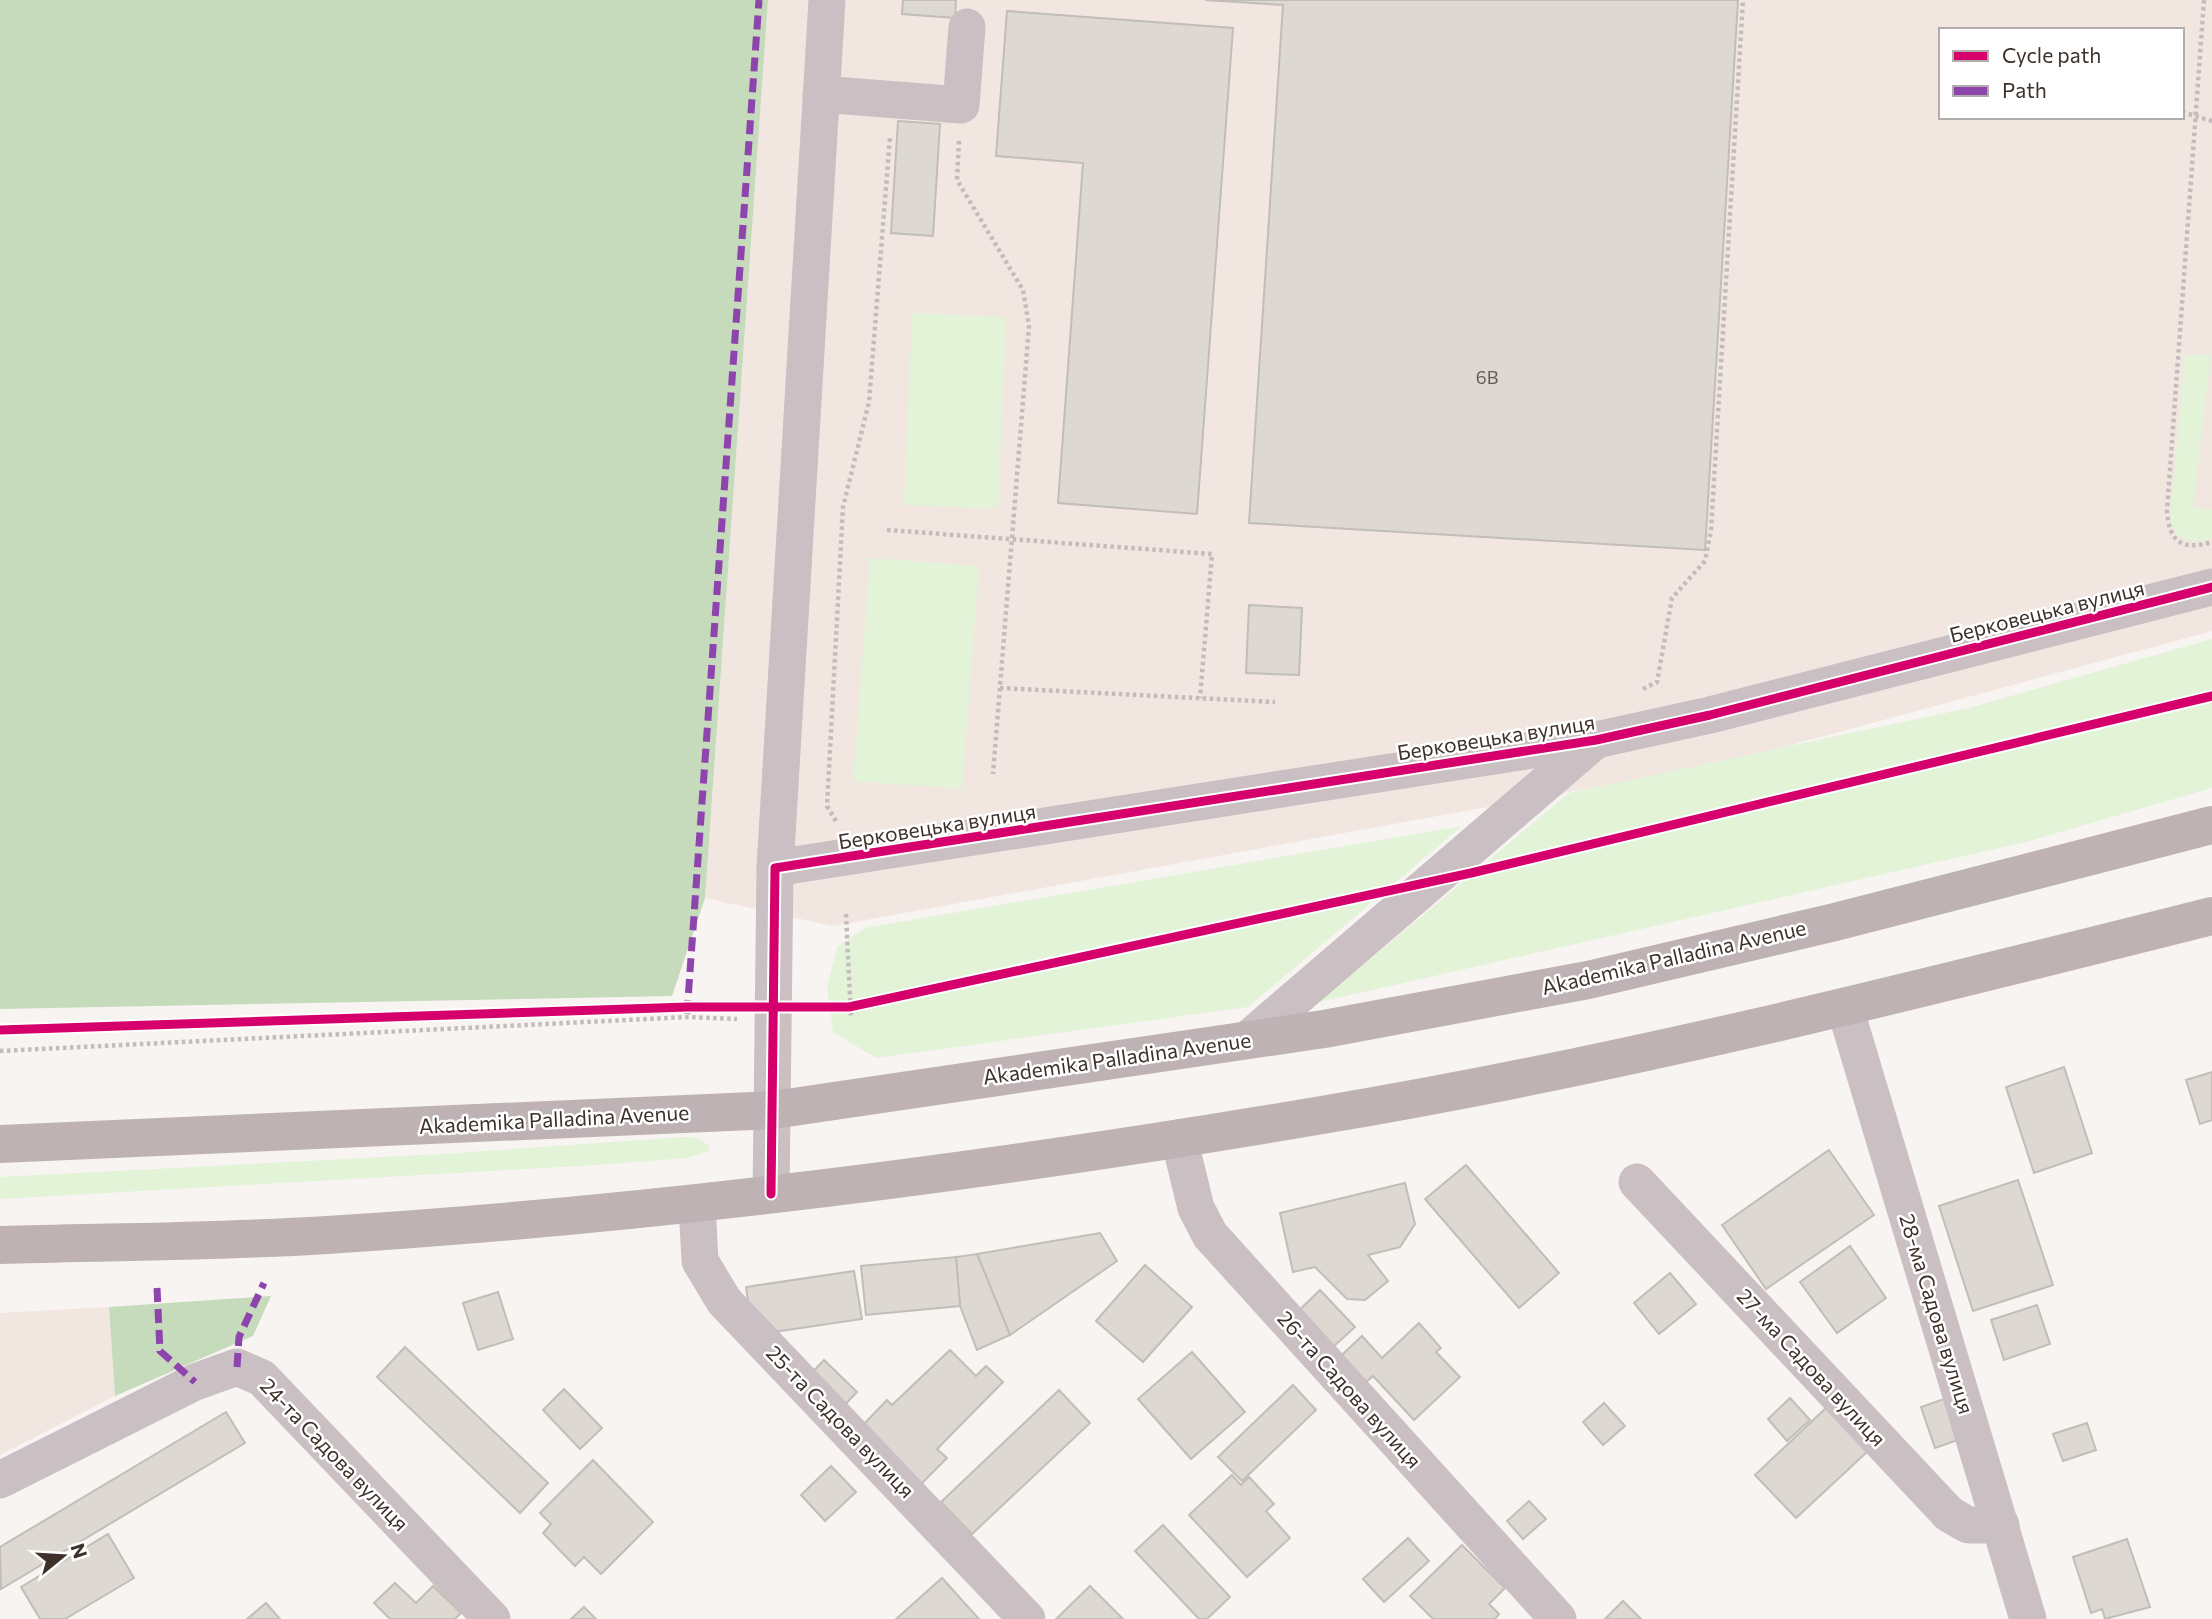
<svg xmlns="http://www.w3.org/2000/svg" width="2212" height="1619" viewBox="0 0 2212 1619" font-family="Commissioner,sans-serif">
<style>
.built{fill:#f2e6e0;fill-rule:evenodd}
.green{fill:#e2f3d8}
.forest{fill:#c6dabc}
.building{fill:#ded8d2;stroke:#c2bdb7;stroke-width:2}
.lines{fill:none;stroke-linecap:round;stroke-linejoin:round}
.path{stroke:#c4bcbc;stroke-width:4.5;stroke-dasharray:3.5 3.5;stroke-linecap:butt}
.minor{stroke:#cabfc2;stroke-width:37}
.highway{stroke:#beb2b4;stroke-width:38}
.quiet{stroke:#8e44ad;stroke-width:7;stroke-dasharray:14 7;stroke-linecap:butt}
.cycleway-casing{stroke:#fff;stroke-width:13}
.cycleway{stroke:#d6006c;stroke-width:9}
.labels{text-anchor:middle;stroke-width:5;stroke-linejoin:round;paint-order:stroke}
.number-label{font-size:18px;fill:#665b54}
.street-label{font-size:21px;fill:#3e312a;stroke:#fff}
</style>
<rect width="100%" height="100%" fill="#f8f4f2"/>
<!-- built -->
<g class="built">
<path d="M768,0H2212V631L1713,766L833,926L705,898ZM1941,30H2182V117H1941Z"/>
<polygon points="109,1307 115,1396 0,1455 0,1313"/>
</g>
<!-- green -->
<g class="green">
<polygon points="912,313 1006,317 998,509 904,505"/>
<path d="M2185,355H2211L2193,508L2212,509V539C2193,543 2178,542 2170,523Z"/>
<polygon points="870,558 979,566 962,789 853,781"/>
<polygon points="2212,639 2212,788 2026,842 1319,1002 1569,793 1969,708"/>
<polygon points="1462,826 1248,1007 876,1058 833,1032 827,987 837,947 865,928"/>
<polygon points="685,1137 698,1138 708,1145 710,1151 687,1158 597,1165 0,1199 0,1177 441,1154"/>
</g>
<!-- forest -->
<g class="forest">
<polygon points="0,0 768,0 705,898 672,996 0,1009"/>
<polygon points="271,1296 253,1336 115,1396 109,1307"/>
</g>
<!-- building -->
<g class="building">
<polygon points="903,0 956,0 955,18 902,14"/>
<polygon points="1205,0 1738,0 1705,550 1249,523 1283,5"/>
<polygon points="1007,11 1233,28 1197,514 1058,503 1083,163 996,156"/>
<polygon points="898,121 940,124 933,236 891,233"/>
<polygon points="1249,605 1302,608 1299,675 1246,673"/>
<polygon points="2064,1067 2092,1153 2034,1173 2006,1087"/>
<polygon points="2212,1072 2212,1120 2200,1124 2186,1080"/>
<polygon points="1829,1150 1874,1215 1766,1289 1722,1225"/>
<polygon points="1466,1165 1559,1273 1519,1308 1425,1199"/>
<polygon points="2018,1180 2053,1285 1973,1311 1939,1206"/>
<polygon points="1405,1183 1415,1224 1400,1247 1368,1255 1388,1281 1365,1300 1347,1299 1315,1267 1293,1272 1280,1213"/>
<polygon points="1100,1233 1117,1261 1010,1335 977,1254"/>
<polygon points="1850,1246 1886,1298 1837,1333 1800,1282"/>
<polygon points="977,1254 1010,1335 977,1350 960,1306 956,1257"/>
<polygon points="956,1257 960,1306 866,1315 861,1266"/>
<polygon points="1145,1265 1192,1307 1143,1362 1096,1321"/>
<polygon points="854,1271 862,1319 753,1335 746,1287"/>
<polygon points="1670,1273 1696,1304 1659,1334 1634,1303"/>
<polygon points="1320,1290 1355,1327 1323,1356 1289,1320"/>
<polygon points="498,1292 513,1339 478,1350 463,1303"/>
<polygon points="2037,1305 2050,1344 2004,1360 1991,1320"/>
<polygon points="1419,1323 1441,1348 1436,1352 1460,1377 1414,1420 1373,1376 1355,1392 1330,1366 1362,1336 1382,1358"/>
<polygon points="405,1347 548,1483 520,1513 377,1377"/>
<polygon points="950,1350 976,1376 986,1366 1003,1382 937,1449 947,1458 919,1486 860,1428 887,1400 892,1405"/>
<polygon points="1192,1352 1245,1412 1191,1459 1138,1399"/>
<polygon points="824,1360 857,1392 840,1410 807,1378"/>
<polygon points="1293,1385 1316,1410 1242,1481 1218,1457"/>
<polygon points="564,1389 602,1428 580,1449 543,1410"/>
<polygon points="1059,1390 1090,1423 972,1534 941,1502"/>
<polygon points="1790,1398 1810,1420 1787,1441 1768,1419"/>
<polygon points="1944,1399 1958,1440 1935,1448 1921,1407"/>
<polygon points="1604,1403 1625,1426 1603,1445 1583,1422"/>
<polygon points="1827,1407 1867,1452 1796,1518 1755,1475"/>
<polygon points="226,1412 245,1443 1,1589 0,1547"/>
<polygon points="2087,1423 2096,1450 2063,1461 2053,1434"/>
<polygon points="593,1460 653,1522 601,1574 584,1557 575,1566 543,1533 551,1524 540,1513"/>
<polygon points="831,1466 856,1492 825,1521 801,1495"/>
<polygon points="1232,1475 1241,1485 1249,1477 1274,1504 1266,1511 1290,1538 1247,1577 1189,1515"/>
<polygon points="1529,1501 1546,1519 1523,1539 1507,1521"/>
<polygon points="1163,1525 1230,1597 1207,1619 1199,1619 1135,1551"/>
<polygon points="108,1534 134,1578 65,1619 40,1619 21,1587"/>
<polygon points="1408,1538 1429,1561 1384,1602 1363,1579"/>
<polygon points="2127,1539 2150,1607 2105,1619 2102,1609 2091,1613 2073,1557"/>
<polygon points="1462,1545 1505,1588 1489,1604 1499,1614 1495,1619 1433,1619 1410,1596"/>
<polygon points="942,1578 979,1619 896,1619"/>
<polygon points="395,1583 416,1603 433,1586 461,1613 455,1619 390,1619 374,1603"/>
<polygon points="1090,1586 1123,1619 1056,1619"/>
<polygon points="1623,1601 1641,1619 1605,1619"/>
<polygon points="266,1603 280,1619 247,1619"/>
<polygon points="584,1607 596,1619 571,1619"/>
</g>
<g class="lines">
<!-- path -->
<g class="path">
<path d="M2204,0L2167,511C2169,542 2182,551 2212,542"/>
<polyline points="2182,112 2212,121"/>
<polyline points="959,141 957,180 1023,290 1029,326 993,774"/>
<polyline points="887,530 1212,554 1200,698"/>
<polyline points="1000,688 1275,702"/>
<polyline points="1643,689 1657,682 1672,598 1705,561 1711,530 1743,0"/>
<polyline points="836,821 827,806 843,507 869,402 890,137"/>
<polyline points="846,914 851,1017"/>
<polyline points="0,1051 687,1017 737,1019"/>
</g>
<!-- minor -->
<g class="minor">
<polyline points="821,94 961,105 967,27"/>
<polyline points="775,868 1596,740 1710,715 2212,587"/>
<polyline points="1845,1008 2028,1619"/>
<polyline points="1247,1040 1596,740"/>
<polyline points="1179,1138 1196,1208 1210,1235 1558,1619"/>
<polyline points="1637,1182 1949,1514 1968,1525 2001,1525"/>
<polyline points="771,1194 775,868 827,0"/>
<polyline points="697,1204 700,1261 724,1301 1027,1619"/>
<polyline points="0,1480 195,1382 237,1367 262,1378 492,1619"/>
</g>
<!-- highway -->
<g class="highway">
<polyline points="0,1144 773,1110 1324,1029 1588,980 1835,922 2212,825"/>
<path d="M0,1245C109,1242 218,1242 327,1235C660,1214 992,1171 1322,1115C1622,1065 1917,990 2212,916"/>
</g>
<!-- quiet -->
<g class="quiet">
<polyline points="687,1014 759,0"/>
<polyline points="157,1288 160,1351 195,1382"/>
<polyline points="237,1367 239,1337 264,1283"/>
</g>
<defs>
<g id="cycleway">
<polyline points="0,1030 687,1007 849,1007 1471,873 2212,696"/>
<polyline points="771,1194 775,868 1596,740 1710,715 2212,587"/>
</g>
</defs>
<!-- cycleway casing -->
<use href="#cycleway" class="cycleway-casing"/>
<!-- cycleway -->
<use href="#cycleway" class="cycleway"/>
</g>
<g class="labels">
<!-- number labels -->
<g class="number-label">
<text x="1487" y="384">6В</text>
</g>
<!-- street labels -->
<g class="street-label">
<text transform="translate(2047 612) rotate(-14)" y="7">Берковецька вулиця</text>
<text transform="translate(1496 738) rotate(-9)" y="7">Берковецька вулиця</text>
<text transform="translate(937 827) rotate(-9)" y="7">Берковецька вулиця</text>
<text transform="translate(1674 958) rotate(-13)" y="7">Akademika Palladina Avenue</text>
<text transform="translate(1117 1059) rotate(-8)" y="7">Akademika Palladina Avenue</text>
<text transform="translate(554 1120) rotate(-3)" y="7">Akademika Palladina Avenue</text>
<text transform="translate(1936 1314) rotate(73)" y="7">28-ма Садова вулиця</text>
<text transform="translate(1811 1368) rotate(47)" y="7">27-ма Садова вулиця</text>
<text transform="translate(1349 1390) rotate(48)" y="7">26-та Садова вулиця</text>
<text transform="translate(840 1422) rotate(46)" y="7">25-та Садова вулиця</text>
<text transform="translate(334 1455) rotate(46)" y="7">24-та Садова вулиця</text>
</g>
</g>
<!-- legend -->
<rect x="1939" y="28" width="245" height="91" fill="#ffffff" stroke="#b2adaa" stroke-width="2"/>
<rect x="1953" y="51" width="35" height="10" fill="#d6006c" stroke="#b2adaa" stroke-width="2"/>
<text x="2002" y="63" font-size="21" fill="#3e312a">Cycle path</text>
<rect x="1953" y="86" width="35" height="10" fill="#8e44ad" stroke="#b2adaa" stroke-width="2"/>
<text x="2002" y="98" font-size="21" fill="#3e312a">Path</text>
<!-- north arrow -->
<g transform="translate(63 1556) rotate(72)" stroke="#ffffff" stroke-width="5" paint-order="stroke">
<path d="M0-5L12 26L0 18L-12 26Z" fill="#3e312a"/>
<text y="-10" font-size="19" font-weight="bold" text-anchor="middle" fill="#3e312a">N</text>
</g>
</svg>
